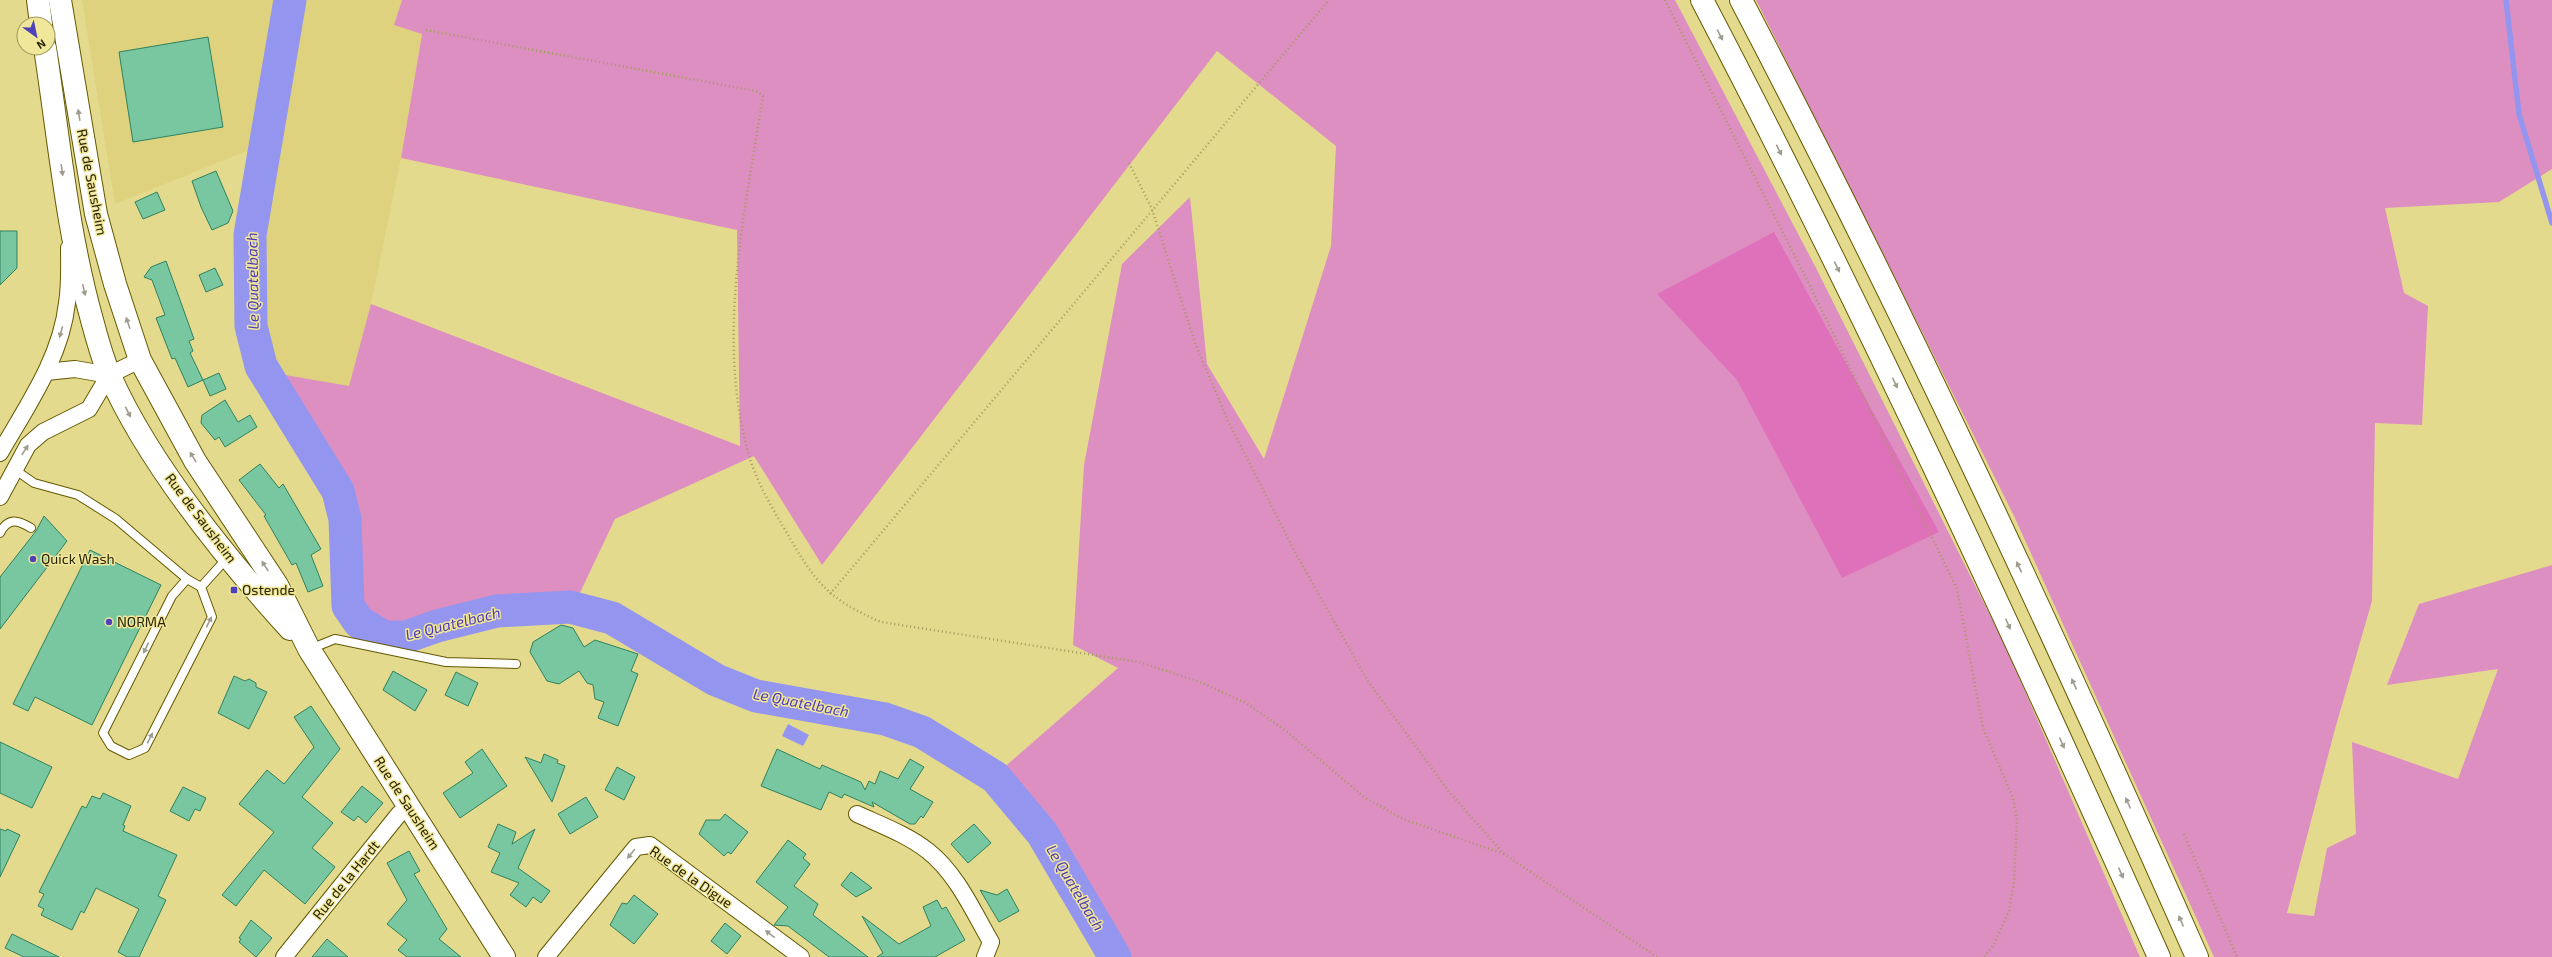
<svg xmlns="http://www.w3.org/2000/svg" width="2552" height="957" viewBox="0 0 2552 957" font-family="'Exo 2',sans-serif">
<style>
.built{fill:#ded27e}
.green{fill:#de8fc1}
.forest{fill:#df71ba}
.water{fill:#9495ef}
.lines{fill:none;stroke-linecap:round;stroke-linejoin:round}
.stream{stroke:#9495ef;stroke-width:5.5}
.river{stroke:#9495ef;stroke-width:33}
.building{fill:#78c7a0;stroke:#30815e}
.lane-casing{stroke:#645900;stroke-width:10}
.street-casing{stroke:#645900;stroke-width:18}
.secondary-casing{stroke:#645900;stroke-width:24}
.highway-casing{stroke:#645900;stroke-width:24}
.path{stroke:#a39b5e;stroke-width:2.5;stroke-dasharray:1 3;stroke-linecap:butt}
.lane{stroke:#fff;stroke-width:8}
.street{stroke:#fff;stroke-width:16}
.secondary{stroke:#fff;stroke-width:22}
.highway{stroke:#fff;stroke-width:22}
.oneway{fill:#9e9c8e}
.poi-dot{fill:#4f42b9;stroke:#f1e79b;stroke-width:1.5}
.labels{text-anchor:middle;stroke-width:3;stroke-linejoin:round;paint-order:stroke}
.street-label{font-size:14px;fill:#272203;stroke:#f1e79b}
.poi-label{font-size:14px;fill:#272203;stroke:#f1e79b;text-anchor:start}
.water-label{font-size:15px;font-style:italic;fill:#4c3abb;stroke:#f1e79b}
</style>
<rect width="100%" height="100%" fill="#e4da8e"/>
<!-- built -->
<polygon class="built" points="82,0 402,0 394,25 422,33 401,158 371,304 349,386 268,372 254,148 115,204"/>
<!-- green -->
<g class="green">
<polygon points="402,0 1675,0 1815,266 2005,645 2140,957 1125,957 1053,833 1001,770 1118,668 1073,645 1084,465 1122,264 1190,197 1207,364 1264,459 1331,246 1336,146 1217,51 822,565 754,456 615,519 577,599 495,605 391,625 356,602 348,489 268,372 349,386 371,304 740,446 737,230 401,158 422,34 394,25"/>
<polygon points="1756,0 2552,0 2552,169 2499,202 2385,208 2404,293 2428,306 2422,425 2375,423 2372,601 2335,729 2287,913 2314,916 2327,848 2356,834 2352,742 2458,779 2498,669 2387,685 2419,604 2552,565 2552,957 2214,957 2014,516"/>
</g>
<!-- forest -->
<polygon class="forest" points="1774,232 1939,532 1842,578 1737,380 1657,294"/>
<!-- water -->
<polygon class="water" points="788,724 809,735 803,746 782,736"/>
<g class="lines">
<!-- stream -->
<polyline class="stream" points="2506,0 2519,114 2552,223"/>
<!-- river -->
<polyline class="river" points="290,0 250,235 251,326 261,366 338,491 345,519 348,606 359,622 384,637 406,637 437,626 497,611 570,607 612,618 716,680 756,696 885,719 922,732 995,777 1042,833 1115,957"/>
</g>
<!-- building -->
<g class="building">
<polygon points="208,37 223,127 133,142 119,52"/>
<polygon points="216,171 233,211 228,223 212,230 201,207 192,181"/>
<polygon points="157,192 165,210 143,219 135,202"/>
<polygon points="0,231 17,231 17,268 0,285"/>
<polygon points="166,261 194,339 189,341 193,351 190,353 203,380 188,387 175,358 172,359 156,318 165,315 152,280 144,277 151,267"/>
<polygon points="215,268 223,285 206,292 199,275"/>
<polygon points="219,373 226,389 210,396 203,380"/>
<polygon points="225,400 238,422 250,415 257,427 225,447 219,437 215,440 201,423 202,415"/>
<polygon points="260,464 279,488 283,484 321,549 311,555 323,586 308,592 296,563 292,565 264,516 266,515 239,480"/>
<polygon points="44,516 67,541 0,629 0,577 36,531"/>
<polygon points="90,550 161,585 92,725 35,697 28,711 13,704"/>
<polygon points="561,625 573,628 584,647 595,640 638,654 631,671 638,674 618,726 598,718 604,702 595,699 593,685 587,683 579,671 559,684 547,681 530,652 533,642"/>
<polygon points="393,671 427,690 415,711 383,690"/>
<polygon points="456,672 478,683 468,706 445,695"/>
<polygon points="234,676 245,681 249,679 256,683 256,687 267,692 249,729 218,713"/>
<polygon points="311,706 340,749 302,797 333,823 312,848 335,867 305,904 264,870 236,906 222,895 274,832 239,804 267,770 284,784 314,747 294,717"/>
<polygon points="0,742 52,767 32,808 0,793"/>
<polygon points="482,749 507,786 460,818 443,793 473,773 465,762"/>
<polygon points="777,749 820,769 822,765 861,782 865,790 869,781 875,784 880,771 898,779 910,759 924,767 910,789 933,802 923,818 921,816 915,824 910,824 872,802 874,807 844,794 842,798 829,792 821,810 761,786"/>
<polygon points="544,754 558,760 557,763 565,766 552,802 525,757 541,763"/>
<polygon points="617,767 635,777 624,800 605,790"/>
<polygon points="362,786 383,803 366,823 358,816 354,821 341,812"/>
<polygon points="183,787 206,798 200,811 195,809 189,821 170,811"/>
<polygon points="103,793 131,806 123,825 125,826 123,831 177,855 158,896 166,900 139,957 127,957 118,952 139,909 96,888 84,913 81,911 72,930 41,915 44,909 38,906 44,894 39,892 82,806 86,808 92,796 100,799"/>
<polygon points="586,797 598,817 570,834 558,814"/>
<polygon points="725,814 748,832 731,854 728,852 724,856 699,834 706,820 720,820"/>
<polygon points="498,824 516,832 512,844 535,829 518,868 550,891 541,903 533,897 526,907 510,895 519,883 491,872 500,853 488,847"/>
<polygon points="974,824 991,843 968,863 951,844"/>
<polygon points="0,829 6,831 7,829 20,835 0,877"/>
<polygon points="788,840 806,854 803,858 810,864 794,886 818,904 813,915 868,957 829,957 788,926 774,925 788,907 756,882"/>
<polygon points="409,851 420,871 414,874 447,929 439,939 461,957 407,957 398,950 407,940 387,924 407,900 387,863"/>
<polygon points="851,872 872,888 856,897 841,885"/>
<polygon points="1007,889 1019,911 999,922 980,890 997,895"/>
<polygon points="634,895 658,914 634,944 610,925 622,903 627,904"/>
<polygon points="937,900 942,909 946,907 965,940 935,957 877,957 883,953 862,916 899,944 931,926 923,907"/>
<polygon points="251,920 272,938 256,957 239,942 241,939 239,938"/>
<polygon points="725,923 741,936 727,954 711,941"/>
<polygon points="12,934 59,957 24,957 5,948"/>
<polygon points="327,939 348,957 312,957"/>
</g>
<g class="lines">
<defs>
<g id="lane">
<polyline points="14,469 34,483 78,495 116,519 187,579 201,587 228,557"/>
<path d="M0,533C8,517 18,520 31,528"/>
<polyline points="187,579 172,596 103,733 111,746 129,755 145,748 212,617 201,587"/>
<polyline points="310,649 335,639 446,662 516,664"/>
</g>
<g id="street">
<polyline points="46,372 75,369 109,375"/>
<polyline points="109,375 140,360"/>
<path d="M0,453C27,406 61,358 67,303C70,285 69,266 69,248"/>
<polyline points="0,497 28,445 43,432 89,409 109,375"/>
<path d="M857,814C881,825 908,835 928,851C957,874 973,911 991,942L985,957"/>
<polyline points="284,957 399,814 410,806"/>
<polyline points="546,957 636,847 650,845 801,957"/>
</g>
<g id="secondary">
<polyline points="38,0 41,24"/>
<polyline points="60,0 96,214 115,284 140,360 195,461 277,585 309,649 504,957"/>
<path d="M45,48C59,139 67,231 92,320C97,338 102,358 110,376C149,464 225,557 290,629"/>
</g>
<g id="highway">
<path d="M1702,0C1866,313 2014,634 2159,957"/>
<path d="M1741,0C1905,313 2054,634 2197,957"/>
</g>
</defs>
<!-- lane casing -->
<use href="#lane" class="lane-casing"/>
<!-- street casing -->
<use href="#street" class="street-casing"/>
<!-- secondary casing -->
<use href="#secondary" class="secondary-casing"/>
<!-- highway casing -->
<use href="#highway" class="highway-casing"/>
<!-- path -->
<g class="path">
<polyline points="1665,0 1811,288 1957,589 1983,728 2013,798 2017,820 2014,882 2009,911 1993,946 1984,957"/>
<path d="M426,30L756,91L763,96C745,212 716,336 748,452C755,478 770,505 784,528C814,580 825,598 881,622L1139,662L1200,682L1246,703L1286,731L1364,797L1403,819L1504,854"/>
<polyline points="1129,163 1152,209 1195,343 1228,421 1295,552 1367,680 1450,793 1504,854 1657,957"/>
<polyline points="830,594 1329,0"/>
<polyline points="2184,834 2237,957"/>
</g>
<!-- lane -->
<use href="#lane" class="lane"/>
<!-- street -->
<use href="#street" class="street"/>
<!-- secondary -->
<use href="#secondary" class="secondary"/>
<!-- highway -->
<use href="#highway" class="highway"/>
</g>
<!-- one-way arrows -->
<defs><path id="oneway-solid" d="M-6-.8H1V-3.2L6.5 0L1 3.2V.8H-6Z"/></defs>
<g class="oneway">
<use href="#oneway-solid" transform="translate(1720 35) rotate(62)"/>
<use href="#oneway-solid" transform="translate(79 115) rotate(-99)"/>
<use href="#oneway-solid" transform="translate(1779 150) rotate(63)"/>
<use href="#oneway-solid" transform="translate(62 170) rotate(82)"/>
<use href="#oneway-solid" transform="translate(1837 267) rotate(64)"/>
<use href="#oneway-solid" transform="translate(84 290) rotate(77)"/>
<use href="#oneway-solid" transform="translate(128 323) rotate(-109)"/>
<use href="#oneway-solid" transform="translate(61 332) rotate(105)"/>
<use href="#oneway-solid" transform="translate(1895 383) rotate(64)"/>
<use href="#oneway-solid" transform="translate(128 412) rotate(64)"/>
<use href="#oneway-solid" transform="translate(25 450) rotate(-57)"/>
<use href="#oneway-solid" transform="translate(193 457) rotate(-121)"/>
<use href="#oneway-solid" transform="translate(265 566) rotate(-123)"/>
<use href="#oneway-solid" transform="translate(2019 567) rotate(-115)"/>
<use href="#oneway-solid" transform="translate(209 622) rotate(-64)"/>
<use href="#oneway-solid" transform="translate(2008 624) rotate(66)"/>
<use href="#oneway-solid" transform="translate(146 648) rotate(116)"/>
<use href="#oneway-solid" transform="translate(2074 684) rotate(-115)"/>
<use href="#oneway-solid" transform="translate(150 738) rotate(-63)"/>
<use href="#oneway-solid" transform="translate(2062 743) rotate(66)"/>
<use href="#oneway-solid" transform="translate(2128 803) rotate(-114)"/>
<use href="#oneway-solid" transform="translate(631 854) rotate(129)"/>
<use href="#oneway-solid" transform="translate(2121 873) rotate(66)"/>
<use href="#oneway-solid" transform="translate(2181 921) rotate(-114)"/>
<use href="#oneway-solid" transform="translate(770 934) rotate(-143)"/>
</g>
<!-- markers -->
<g class="poi-dot">
<circle cx="33" cy="559" r="4"/>
<rect x="230" y="586" width="8" height="8" rx="2"/>
<circle cx="109" cy="622" r="4"/>
</g>
<g class="labels">
<!-- street labels -->
<g class="street-label">
<text transform="translate(92 182) rotate(79)" y="5">Rue de Sausheim</text>
<text transform="translate(201 518) rotate(53)" y="5">Rue de Sausheim</text>
<text transform="translate(407 803) rotate(57)" y="5">Rue de Sausheim</text>
<text transform="translate(691 877) rotate(35)" y="5">Rue de la Digue</text>
<text transform="translate(346 880) rotate(-51)" y="5">Rue de la Hardt</text>
</g>
<!-- poi labels -->
<g class="poi-label">
<text x="41" y="564">Quick Wash</text>
<text x="242" y="595">Ostende</text>
<text x="117" y="627">NORMA</text>
</g>
<!-- water labels -->
<g class="water-label">
<text transform="translate(253 281) rotate(-91)" y="5">Le Quatelbach</text>
<text transform="translate(453 624) rotate(-14)" y="5">Le Quatelbach</text>
<text transform="translate(801 703) rotate(11)" y="5">Le Quatelbach</text>
<text transform="translate(1075 888) rotate(59)" y="5">Le Quatelbach</text>
</g>
</g>
<!-- north arrow -->
<g transform="translate(36 36) rotate(147)"><circle r="19" fill="#f1e79b" stroke="#a0985e"/>
<path d="M0-3L7 15L0 10L-7 15Z" fill="#4f42b9"/>
<text y="-6" font-size="11" font-weight="bold" text-anchor="middle" fill="#272203">N</text>
</g>
</svg>
